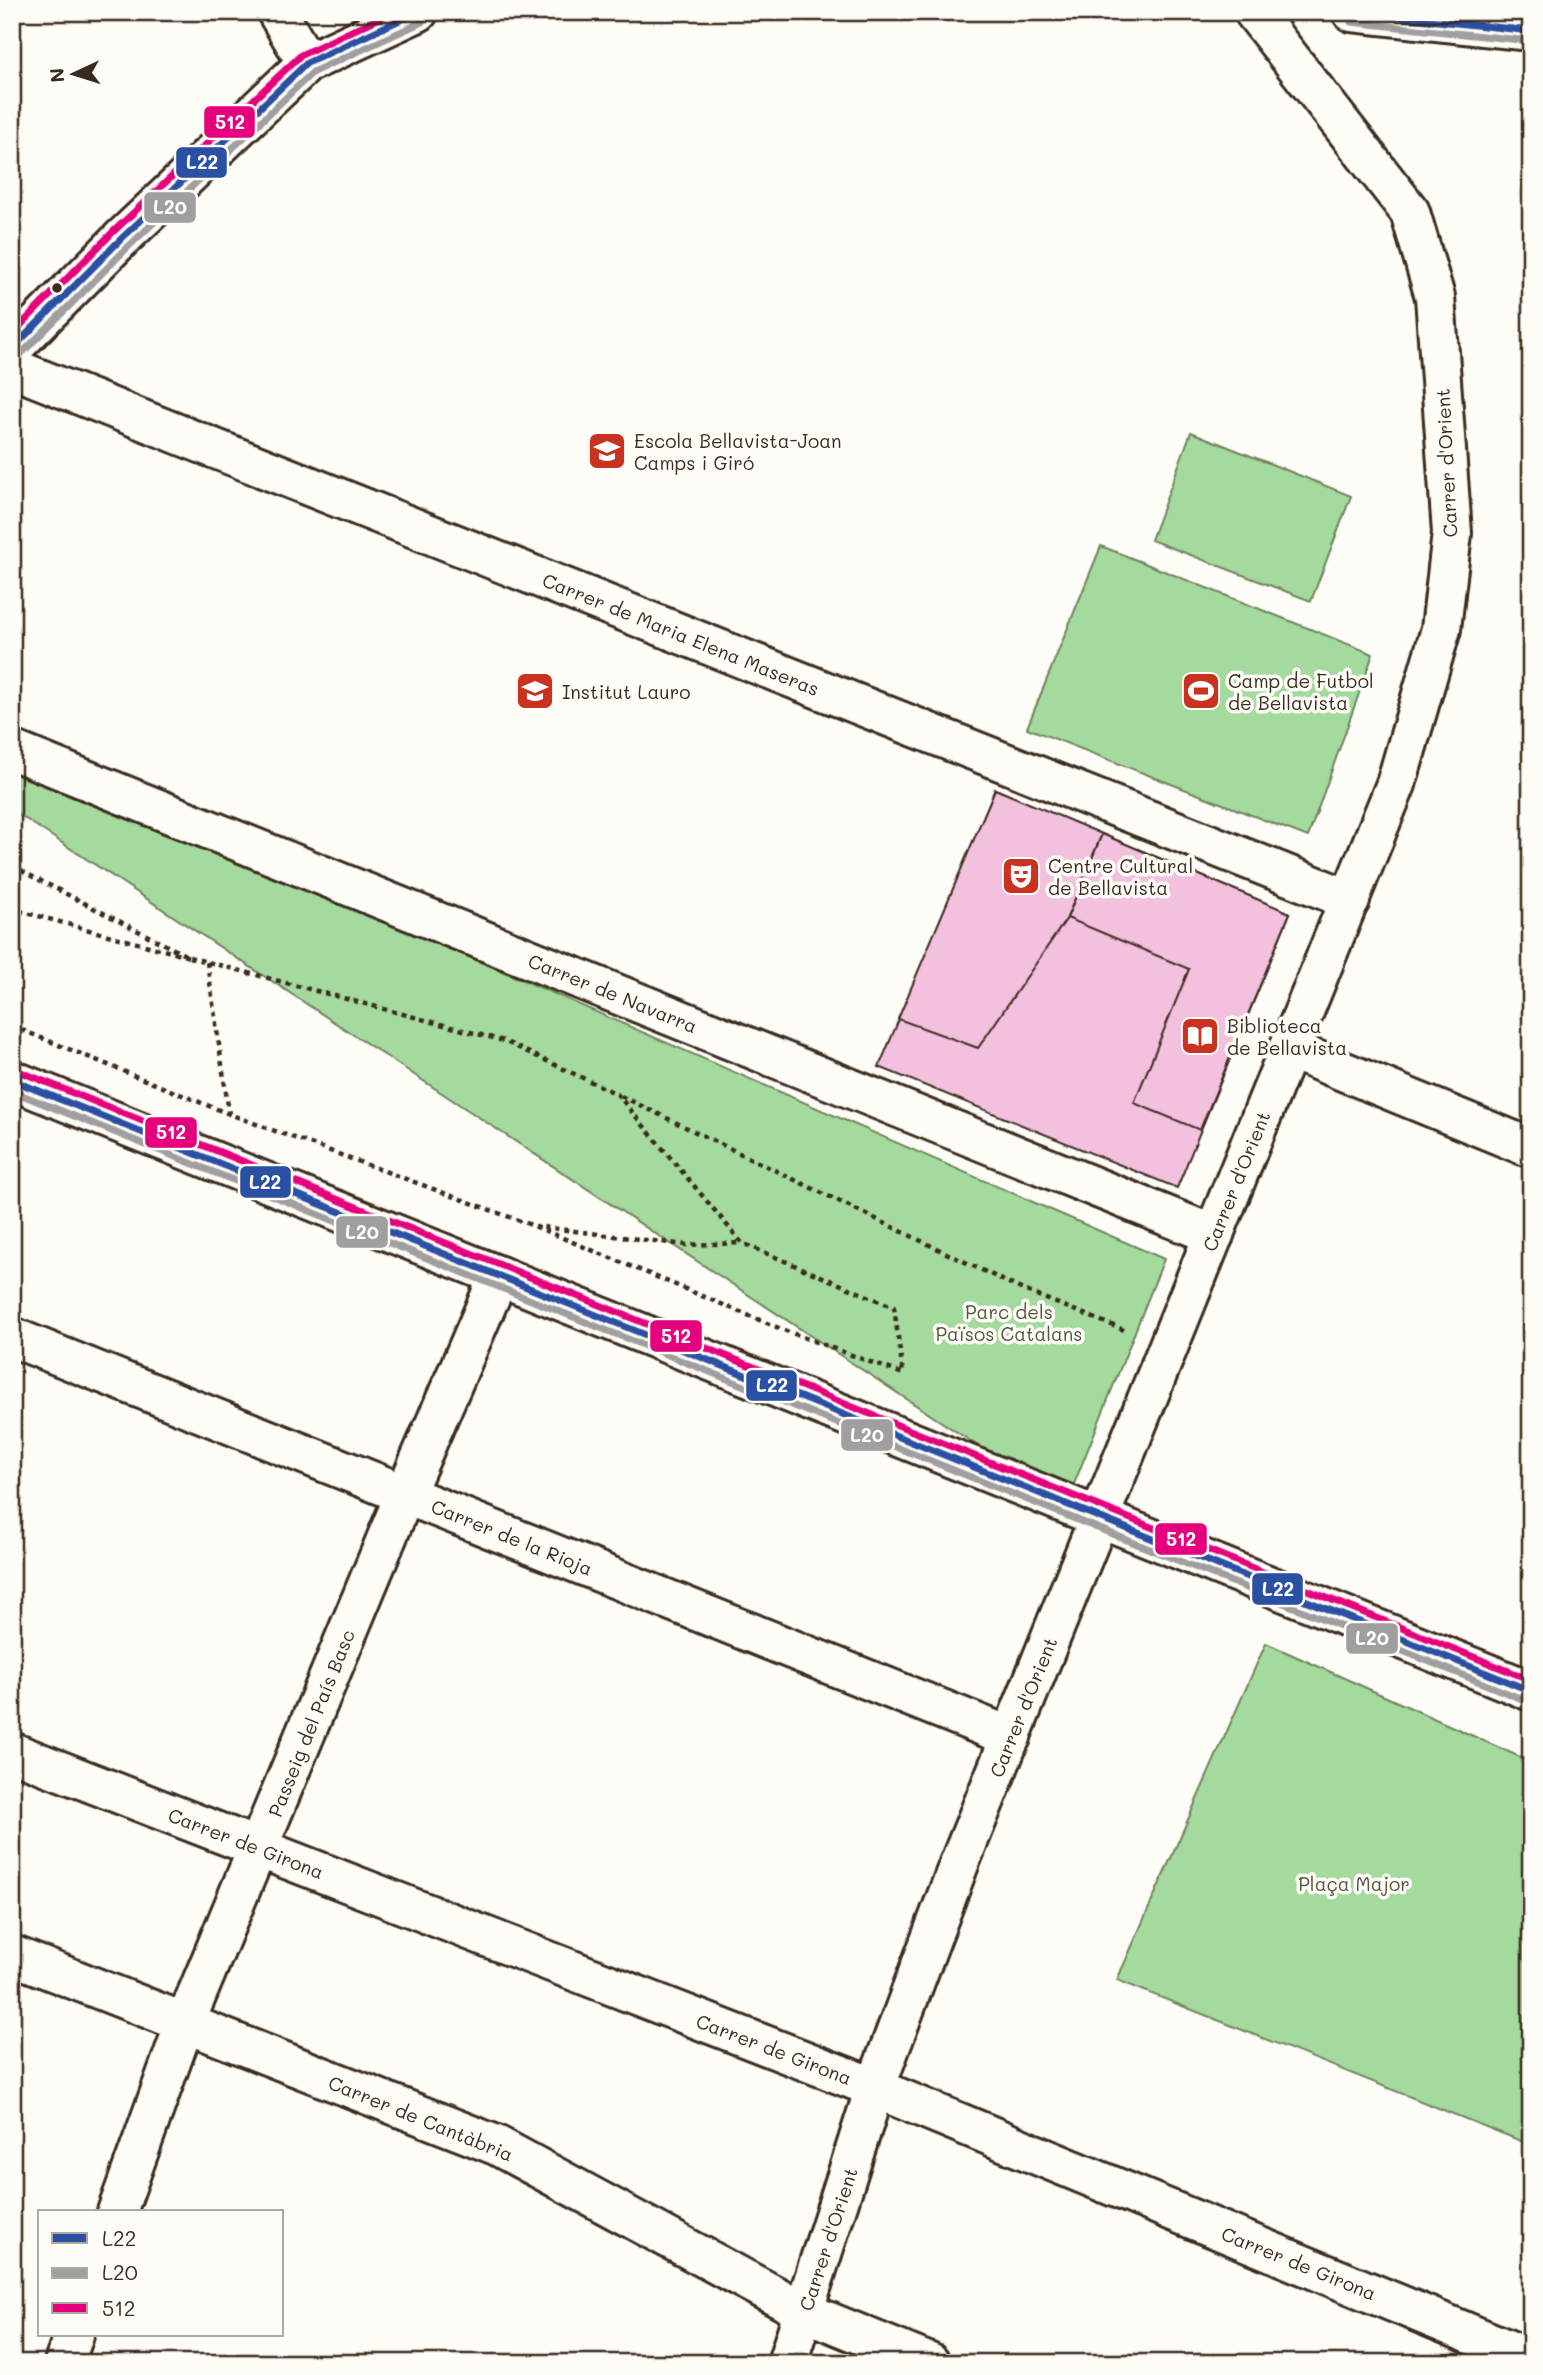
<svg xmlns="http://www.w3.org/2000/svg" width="1543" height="2375" font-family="Mali,sans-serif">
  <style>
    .green { fill: #a4da9e; stroke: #70825e; stroke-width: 2 }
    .building { fill: #f3c0de; stroke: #3b2a1e; stroke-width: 2 }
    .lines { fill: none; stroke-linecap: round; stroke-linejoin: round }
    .minor-casing { stroke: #3b2a1e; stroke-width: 44 }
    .path { stroke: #3b2a1e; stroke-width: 4.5; stroke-dasharray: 5 5; stroke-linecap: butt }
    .minor { stroke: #fdfcf7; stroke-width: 38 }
    .bus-1-casing { stroke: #fdfcf7; stroke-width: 12 }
    .bus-2-casing { stroke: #fdfcf7; stroke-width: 12 }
    .bus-3-casing { stroke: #fdfcf7; stroke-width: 12 }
    .bus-1 { stroke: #2950a3; stroke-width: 7 }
    .bus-2 { stroke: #a09e9e; stroke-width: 7 }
    .bus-3 { stroke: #e5007d; stroke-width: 7 }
    .bus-dot { fill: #3b2a1e; stroke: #fdfcf7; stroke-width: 2.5 }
    .labels { text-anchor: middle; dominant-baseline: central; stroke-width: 7; stroke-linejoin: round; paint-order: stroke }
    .poi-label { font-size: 19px; fill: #3b2a1e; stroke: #fdfcf7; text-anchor: start }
    .street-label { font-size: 19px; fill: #3b2a1e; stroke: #fdfcf7 }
    .park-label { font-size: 19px; fill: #55563e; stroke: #fdfcf7 }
    .line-badge { stroke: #fdfcf7; stroke-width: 2.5 }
    .badge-label { font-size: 19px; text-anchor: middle; font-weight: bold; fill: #fff }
  </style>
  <rect width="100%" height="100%" fill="#fdfcf7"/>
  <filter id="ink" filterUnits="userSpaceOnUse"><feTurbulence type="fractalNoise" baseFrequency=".0143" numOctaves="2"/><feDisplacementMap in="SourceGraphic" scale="14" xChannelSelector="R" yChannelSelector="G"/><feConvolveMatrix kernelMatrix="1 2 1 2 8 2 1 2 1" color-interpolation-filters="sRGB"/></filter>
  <g filter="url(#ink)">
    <g class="green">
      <path d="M1191,432L1351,496L1311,601L1151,540Z"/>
      <path d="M1101,546L1373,654L1308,837L1027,728Z"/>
      <path d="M12,758L1164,1259L1066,1504L12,810Z"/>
      <path d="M1266,1643L1531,1762V2145L1117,1980Z"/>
    </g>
    <g class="building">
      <path d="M995,789L1290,913L1177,1188L879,1067Z"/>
      <path d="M995,789L1102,834L1067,918L978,1048L898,1019Z"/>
      <path d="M1102,834L1290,913L1200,1130L1134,1103L1189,969L1067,918Z"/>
    </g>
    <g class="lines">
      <g class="minor-casing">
        <g id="minor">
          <path d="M277,12L307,63"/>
          <path d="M1352,12L1531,31"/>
          <path d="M12,349L121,239L307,63L418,12"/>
          <path d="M12,368L1350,900"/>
          <path d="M12,750L1214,1235"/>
          <path d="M1289,1049L1531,1148"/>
          <path d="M12,1080L1531,1691"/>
          <path d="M12,1337L1011,1737"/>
          <path d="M12,1752L875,2088L1531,2359"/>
          <path d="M12,1955L496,2145L805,2312L930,2363"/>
          <path d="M117,2212L185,2023L405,1494L499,1276"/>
          <path d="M64,2363L74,2335"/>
          <path d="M787,2363L875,2088L959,1864L1396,784L1441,629L1452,533L1435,297L1410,212L1254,12"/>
        </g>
      </g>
      <g class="path">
        <path d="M12,866L189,957L12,909"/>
        <path d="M189,957L504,1041L617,1094L742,1243L686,1245L543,1227"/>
        <path d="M207,962L229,1113"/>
        <path d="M12,1026L229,1114L534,1226L786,1331L903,1374L894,1307L742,1243"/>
        <path d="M621,1096L1021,1289L1124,1330"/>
      </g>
      <use href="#minor" class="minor"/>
      <g class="bus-1-casing">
        <g id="bus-1">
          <path d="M1354,12L1531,31"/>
          <path d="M12,349L121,239L307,63L417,12"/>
          <path d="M12,1080L1531,1691"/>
        </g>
      </g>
      <g class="bus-2-casing">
        <g id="bus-2">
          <path d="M1351,22L1530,41"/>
          <path d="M19,356L128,247L313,72L422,22"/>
          <path d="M12,1091L1527,1701"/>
        </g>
      </g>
      <g class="bus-3-casing">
        <g id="bus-3">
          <path d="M1454,12L1531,20"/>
          <path d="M12,334L114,231L301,55L392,12"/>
          <path d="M16,1070L1531,1680"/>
        </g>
      </g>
      <use href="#bus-1" class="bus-1"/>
      <use href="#bus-2" class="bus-2"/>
      <use href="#bus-3" class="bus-3"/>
    </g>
  </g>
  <defs>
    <g id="school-square" transform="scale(2.0125)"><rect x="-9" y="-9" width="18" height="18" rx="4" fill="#c8321e" stroke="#fdfcf7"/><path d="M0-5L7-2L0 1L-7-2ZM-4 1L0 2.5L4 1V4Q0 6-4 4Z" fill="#fff"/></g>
    <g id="stadium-square" transform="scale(2.0125)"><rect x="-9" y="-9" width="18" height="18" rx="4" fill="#c8321e" stroke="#fdfcf7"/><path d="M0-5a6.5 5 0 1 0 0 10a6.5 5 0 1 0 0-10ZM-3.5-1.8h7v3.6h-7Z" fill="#fff"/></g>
    <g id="theatre-square" transform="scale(2.0125)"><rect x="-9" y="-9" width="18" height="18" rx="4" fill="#c8321e" stroke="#fdfcf7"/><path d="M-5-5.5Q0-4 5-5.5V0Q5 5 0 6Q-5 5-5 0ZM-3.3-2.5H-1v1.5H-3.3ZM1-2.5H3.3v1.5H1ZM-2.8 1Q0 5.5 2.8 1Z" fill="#fff"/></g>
    <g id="library-square" transform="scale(2.0125)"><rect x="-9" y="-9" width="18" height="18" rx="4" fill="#c8321e" stroke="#fdfcf7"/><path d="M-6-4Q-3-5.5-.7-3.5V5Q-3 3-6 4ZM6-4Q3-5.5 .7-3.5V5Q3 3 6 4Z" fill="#fff"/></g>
  </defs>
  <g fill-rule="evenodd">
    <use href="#school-square" x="607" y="451"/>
    <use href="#school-square" x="535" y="691"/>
    <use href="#stadium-square" x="1201" y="691"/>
    <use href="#theatre-square" x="1021" y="876"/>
    <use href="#library-square" x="1200" y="1036"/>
  </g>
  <circle class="bus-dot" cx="57" cy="288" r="6"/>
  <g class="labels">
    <g class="poi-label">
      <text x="634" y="440">Escola Bellavista-Joan<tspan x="634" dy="22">Camps i Giró</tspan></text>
      <text x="1228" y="680">Camp de Futbol<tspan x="1228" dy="22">de Bellavista</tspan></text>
      <text x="562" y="691">Institut Lauro</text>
      <text x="1048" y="865">Centre Cultural<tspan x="1048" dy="22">de Bellavista</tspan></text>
      <text x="1227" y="1025">Biblioteca<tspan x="1227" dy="22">de Bellavista</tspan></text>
    </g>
    <g class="street-label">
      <text transform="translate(1446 463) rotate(-93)">Carrer d'Orient</text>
      <text transform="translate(681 634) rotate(22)">Carrer de Maria Elena Maseras</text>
      <text transform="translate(613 993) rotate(22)">Carrer de Navarra</text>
      <text transform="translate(1236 1181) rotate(-68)">Carrer d'Orient</text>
      <text transform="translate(512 1537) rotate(22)">Carrer de la Rioja</text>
      <text transform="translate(1023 1707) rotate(-68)">Carrer d'Orient</text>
      <text transform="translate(311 1723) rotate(-68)">Passeig del País Basc</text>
      <text transform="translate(246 1843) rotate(21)">Carrer de Girona</text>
      <text transform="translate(774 2049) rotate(21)">Carrer de Girona</text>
      <text transform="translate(421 2118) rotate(22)">Carrer de Cantàbria</text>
      <text transform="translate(828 2239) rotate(-72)">Carrer d'Orient</text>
      <text transform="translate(1299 2263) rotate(22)">Carrer de Girona</text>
    </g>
    <g class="park-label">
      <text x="1009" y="1311">Parc dels<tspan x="1009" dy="22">Països Catalans</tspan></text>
      <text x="1354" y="1883">Plaça Major</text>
    </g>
  </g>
  <g class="line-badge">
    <rect x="203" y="105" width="53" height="34" rx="7" fill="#e5007d"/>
    <rect x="175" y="146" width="53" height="33" rx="7" fill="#2950a3"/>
    <rect x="143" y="191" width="54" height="33" rx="7" fill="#a09e9e"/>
    <rect x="144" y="1116" width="54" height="33" rx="7" fill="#e5007d"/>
    <rect x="239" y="1165" width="53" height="34" rx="7" fill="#2950a3"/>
    <rect x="335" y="1215" width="54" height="34" rx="7" fill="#a09e9e"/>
    <rect x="649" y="1319" width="54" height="34" rx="7" fill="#e5007d"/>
    <rect x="745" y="1369" width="53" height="33" rx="7" fill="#2950a3"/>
    <rect x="840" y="1418" width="54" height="34" rx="7" fill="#a09e9e"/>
    <rect x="1154" y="1522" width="54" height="34" rx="7" fill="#e5007d"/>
    <rect x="1251" y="1572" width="53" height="34" rx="7" fill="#2950a3"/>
    <rect x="1345" y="1622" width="54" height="33" rx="7" fill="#a09e9e"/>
  </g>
  <g class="badge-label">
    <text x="230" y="129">512</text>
    <text x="202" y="169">L22</text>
    <text x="170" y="214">L20</text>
    <text x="171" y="1139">512</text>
    <text x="265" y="1189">L22</text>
    <text x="362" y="1239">L20</text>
    <text x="676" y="1343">512</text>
    <text x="772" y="1392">L22</text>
    <text x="867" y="1442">L20</text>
    <text x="1181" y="1546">512</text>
    <text x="1278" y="1596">L22</text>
    <text x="1372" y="1645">L20</text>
  </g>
  <rect width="1543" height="2375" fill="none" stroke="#fdfcf7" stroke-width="42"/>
  <rect x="21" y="21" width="1501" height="2333" fill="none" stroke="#3b2a1e" stroke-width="2.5" filter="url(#ink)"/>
  <rect x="38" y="2210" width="245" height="126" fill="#fdfcf7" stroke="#afa8a0" stroke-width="2"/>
  <rect x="52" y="2233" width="35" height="10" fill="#2950a3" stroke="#afa8a0" stroke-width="2"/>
  <text x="102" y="2246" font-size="21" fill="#3b2a1e">L22</text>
  <rect x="52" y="2268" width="35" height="10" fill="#a09e9e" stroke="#afa8a0" stroke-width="2"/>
  <text x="102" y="2280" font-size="21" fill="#3b2a1e">L20</text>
  <rect x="52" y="2303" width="35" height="10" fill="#e5007d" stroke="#afa8a0" stroke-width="2"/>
  <text x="102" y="2316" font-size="21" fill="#3b2a1e">512</text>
  <g transform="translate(74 74) rotate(266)" stroke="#fdfcf7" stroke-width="5" paint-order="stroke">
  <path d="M0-5L12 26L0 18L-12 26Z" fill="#3b2a1e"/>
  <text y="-10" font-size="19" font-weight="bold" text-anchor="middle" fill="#3b2a1e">N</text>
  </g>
</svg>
